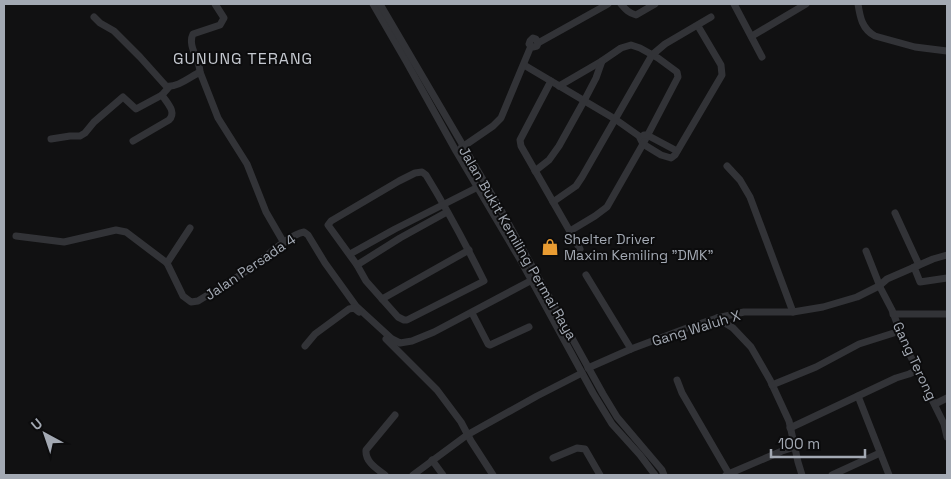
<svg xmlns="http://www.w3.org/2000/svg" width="951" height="479" font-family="'Space Grotesk',sans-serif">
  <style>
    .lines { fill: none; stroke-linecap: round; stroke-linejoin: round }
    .minor { stroke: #323337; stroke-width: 7 }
    .labels { text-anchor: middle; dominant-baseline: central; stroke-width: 4; stroke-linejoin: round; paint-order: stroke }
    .poi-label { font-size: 14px; fill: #a3a9b3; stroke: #0c0c0d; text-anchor: start }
    .street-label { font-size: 14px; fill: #a3a9b3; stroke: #0c0c0d }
    .quarter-label { font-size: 16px; letter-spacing: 1px; fill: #c4c8cf; stroke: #0c0c0d }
  </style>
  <rect width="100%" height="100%" fill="#111112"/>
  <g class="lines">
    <g class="minor">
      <path d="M373,4L406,61L456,151L521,261L593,393L612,424L640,455L655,475"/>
      <path d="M380,4L502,212L603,394L617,417L662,470L664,475"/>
      <path d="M621,4C626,10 629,13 636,15L655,4"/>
      <path d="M734,4L762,57"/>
      <path d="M858,4C860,17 862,29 875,36L915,47L947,51"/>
      <path d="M94,17L100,23L114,31L140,57L166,86C177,88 190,77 200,72L218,118L247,164L266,212L284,243"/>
      <path d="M752,36L806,4"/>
      <path d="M538,43L608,4"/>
      <path d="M524,65L615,119L639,136L643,144L661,155L671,158L675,155L722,75L721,65L698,26"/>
      <path d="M200,72C200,60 187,46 193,34L220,25L224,18L215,4"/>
      <path d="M551,81L520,140L521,146L580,249"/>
      <path d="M559,86L602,61L621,48L631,45L640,48L658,58L677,72L678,77L643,144L607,207L595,216L570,231"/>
      <path d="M644,135H647L677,151"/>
      <path d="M51,139L70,136H80L85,133L94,122L123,97L136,109L162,95L169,87"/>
      <path d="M133,141L169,120C177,112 167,103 162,95"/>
      <path d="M461,148L493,126L501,118L531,46L529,44L530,41L533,38L536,39L538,43L537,46L533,47L531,46"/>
      <path d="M727,166L740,180L750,197L793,312"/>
      <path d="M535,171L549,160L559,146L584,101L596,78L602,61"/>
      <path d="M422,172L426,175C447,209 466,245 484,281L407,320H404L398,317L366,281L357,265L328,225L331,221L399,181L415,173Z"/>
      <path d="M553,202L576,186L582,177L652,55L665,44L711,17"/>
      <path d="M895,213L919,265"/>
      <path d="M190,228L167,263L183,296L191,302L198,301C217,289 237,278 255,265C268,255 289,235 304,232L308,235L325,263L356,306L392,339L400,343L412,341L434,332L534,279"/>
      <path d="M16,236L64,242L116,230L126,232L167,263"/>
      <path d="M866,251L881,289L892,310L906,347L944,424L947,437"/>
      <path d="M350,254L395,229L478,187"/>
      <path d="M357,265L400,238L447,212"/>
      <path d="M914,267L920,282L947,278"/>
      <path d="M586,275L631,349"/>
      <path d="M382,299L469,250"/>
      <path d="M472,313L488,344L490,345L529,327"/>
      <path d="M893,314H947"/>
      <path d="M717,318L733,328L751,347L770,380L789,421L798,462L802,475"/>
      <path d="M386,339L437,390L461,422L471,441L493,475"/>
      <path d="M305,346L315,334L349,309L354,308L359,312"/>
      <path d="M588,368L631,349L687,328L717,318L744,312H793L823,307L857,297L879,286L887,279L933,259L947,255"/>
      <path d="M677,380L682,393L729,474"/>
      <path d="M772,385L816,367L859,344L900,331"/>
      <path d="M858,396L889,475"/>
      <path d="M935,404L947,398"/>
      <path d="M790,428L896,378L909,374L918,370"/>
      <path d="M553,458L577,448L585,449L600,475"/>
      <path d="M432,460L443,475"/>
      <path d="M385,475C377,469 365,462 366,450L395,415"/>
      <path d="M413,475L467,435L537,396L582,373"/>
      <path d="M726,475L782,451L795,447"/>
      <path d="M832,475L880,453"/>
    </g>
  </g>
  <defs>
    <g id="shop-bare" transform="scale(1.35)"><path d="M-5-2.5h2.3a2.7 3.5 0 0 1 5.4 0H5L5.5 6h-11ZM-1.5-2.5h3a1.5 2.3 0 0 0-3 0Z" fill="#e99c32" stroke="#0c0c0d" stroke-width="2.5" paint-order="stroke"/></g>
  </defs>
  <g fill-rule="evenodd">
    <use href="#shop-bare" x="550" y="247"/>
  </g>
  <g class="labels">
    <g class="poi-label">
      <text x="564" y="239">Shelter Driver<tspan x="564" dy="16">Maxim Kemiling "DMK"</tspan></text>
    </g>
    <g class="street-label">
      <text transform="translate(518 243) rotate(60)">Jalan Bukit Kemiling Permai Raya</text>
      <text transform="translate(250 267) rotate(-34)">Jalan Persada 4</text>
      <text transform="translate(696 328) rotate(-17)">Gang Waluh X</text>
      <text transform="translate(915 361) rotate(65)">Gang Terong</text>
    </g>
    <g class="quarter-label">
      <text x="243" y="58">GUNUNG TERANG</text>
    </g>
  </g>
  <rect width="951" height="479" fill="none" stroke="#a3a9b3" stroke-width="10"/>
  <g transform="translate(45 434) rotate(320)" stroke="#0c0c0d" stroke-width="4" paint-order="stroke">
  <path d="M0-4L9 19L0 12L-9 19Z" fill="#a3a9b3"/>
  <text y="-8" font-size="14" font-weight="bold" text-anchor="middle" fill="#a3a9b3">U</text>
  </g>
  <path d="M771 449v8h94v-8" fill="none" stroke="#a3a9b3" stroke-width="2.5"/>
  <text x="778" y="449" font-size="15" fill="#a3a9b3" stroke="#0c0c0d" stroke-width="4" paint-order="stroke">100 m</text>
</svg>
